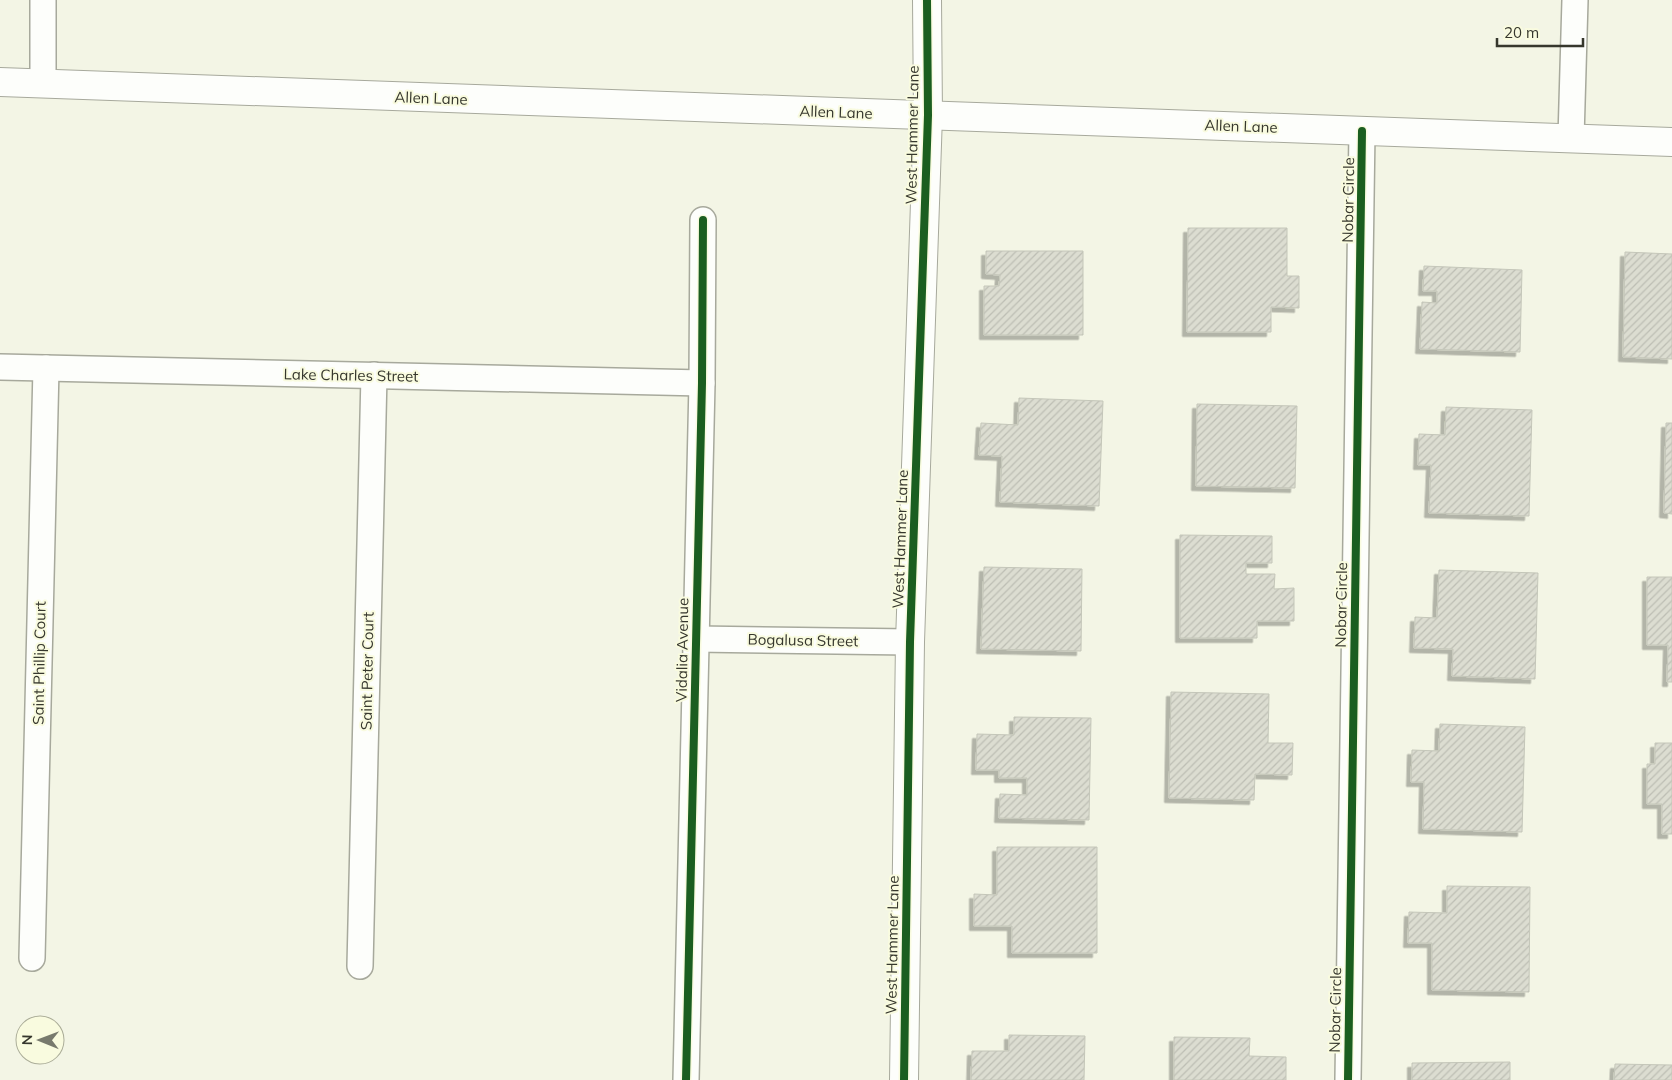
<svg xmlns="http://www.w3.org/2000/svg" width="1672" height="1080" font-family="Mulish,sans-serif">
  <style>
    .building { fill: url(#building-hatch); stroke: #c4c6b9; filter: url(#shadow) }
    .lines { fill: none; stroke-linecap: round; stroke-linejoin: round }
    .street-casing { stroke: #a7a99c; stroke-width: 28 }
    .secondary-casing { stroke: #a7a99c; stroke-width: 30 }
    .street { stroke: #fdfefb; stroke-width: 25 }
    .secondary { stroke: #fdfefb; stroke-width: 28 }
    .cycleway-casing { stroke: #f9fbdf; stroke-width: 11 }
    .cycleway { stroke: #1b5e20; stroke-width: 8 }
    .labels { text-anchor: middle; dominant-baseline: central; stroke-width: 4; stroke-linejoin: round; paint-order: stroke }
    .street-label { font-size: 15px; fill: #36372d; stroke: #f9fbdf }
  </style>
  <defs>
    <pattern id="building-hatch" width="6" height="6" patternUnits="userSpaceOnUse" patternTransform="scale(1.25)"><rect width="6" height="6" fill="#dcddd1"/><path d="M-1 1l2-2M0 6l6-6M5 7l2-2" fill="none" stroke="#bdbeb4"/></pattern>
    <filter id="shadow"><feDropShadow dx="-4.5" dy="4.5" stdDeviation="0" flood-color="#0004"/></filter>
  </defs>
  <rect width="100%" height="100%" fill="#f3f5e5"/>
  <g class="building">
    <path d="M1188,228H1287V276H1299V308L1271,307V332H1187Z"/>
    <path d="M986,251H1083V335H984V286H999L1000,275L986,274Z"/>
    <path d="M1625,252L1672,254V359L1623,357Z"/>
    <path d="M1424,266L1522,270L1520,352L1420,349L1422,302L1437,303V291H1423Z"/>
    <path d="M1019,398L1103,401L1099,506L1000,502L1002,456L979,455L981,423L1018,425Z"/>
    <path d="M1197,404L1297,406L1295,488L1196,486Z"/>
    <path d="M1446,407L1532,410L1529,516L1429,513L1431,465H1418L1419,434L1445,435Z"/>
    <path d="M1666,423H1672V514L1664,513Z"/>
    <path d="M1180,535L1272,536V563H1246V574H1275L1274,589L1294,588V621H1257V638H1180Z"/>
    <path d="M984,567L1082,569L1081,651L981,649Z"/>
    <path d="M1439,570L1538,573L1535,679L1452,676L1453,649L1414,648L1415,617L1437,618Z"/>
    <path d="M1647,577H1672V682H1667L1668,645H1647Z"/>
    <path d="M1171,692L1269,694L1268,743H1293L1292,775L1255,774L1254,800L1169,798Z"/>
    <path d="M1014,717L1091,718L1089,820L999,818L1000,794L1027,795V778H999V770H976L977,734L1014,735Z"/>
    <path d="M1440,724L1525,727L1522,832L1423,829L1424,782H1411L1412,750L1439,751Z"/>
    <path d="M1655,743H1672V834H1662V804H1647V764H1655Z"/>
    <path d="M997,847H1097V953H1012V926H974V894L997,895Z"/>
    <path d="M1447,886L1530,887L1529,992L1432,990V943H1408L1409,912L1447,913Z"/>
    <path d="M1009,1035L1085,1036L1084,1080H971L972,1051H1009Z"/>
    <path d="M1174,1037L1250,1038L1249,1056L1286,1057V1080H1174Z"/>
    <path d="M1510,1062V1080H1412V1063Z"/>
    <path d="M1615,1064L1672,1065V1080H1614Z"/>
  </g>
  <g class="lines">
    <g class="street-casing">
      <g id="street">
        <path d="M43,84V0"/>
        <path d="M1571,138L1575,0"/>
        <path d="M0,367L702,383"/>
        <path d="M696,639L910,642"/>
        <path d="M32,958L46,368"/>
        <path d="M360,966L374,375"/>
        <path d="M686,1080L702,383L703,220"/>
        <path d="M1348,1080L1362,131"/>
      </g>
    </g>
    <g class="secondary-casing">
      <g id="secondary">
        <path d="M0,82L1672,142"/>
        <path d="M904,1080L910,642L928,115L927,0"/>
      </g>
    </g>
    <use href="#street" class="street"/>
    <use href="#secondary" class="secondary"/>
    <g class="cycleway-casing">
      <g id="cycleway">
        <path d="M686,1080L702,383L703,220"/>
        <path d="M904,1080L910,642L928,115L927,0"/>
        <path d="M1348,1080L1362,131"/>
      </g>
    </g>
    <use href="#cycleway" class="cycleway"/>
  </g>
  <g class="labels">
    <g class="street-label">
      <text transform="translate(431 98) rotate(2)">Allen Lane</text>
      <text transform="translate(836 112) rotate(2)">Allen Lane</text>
      <text transform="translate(1241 126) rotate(2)">Allen Lane</text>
      <text transform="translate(912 135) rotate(-89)">West Hammer Lane</text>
      <text transform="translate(1348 200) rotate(-89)">Nobar Circle</text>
      <text transform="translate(351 375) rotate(1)">Lake Charles Street</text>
      <text transform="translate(900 539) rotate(-88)">West Hammer Lane</text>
      <text transform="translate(1341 605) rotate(-89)">Nobar Circle</text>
      <text transform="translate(803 640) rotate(1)">Bogalusa Street</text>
      <text transform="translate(682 650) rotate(-89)">Vidalia Avenue</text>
      <text transform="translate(39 663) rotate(-89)">Saint Phillip Court</text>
      <text transform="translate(367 671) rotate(-89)">Saint Peter Court</text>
      <text transform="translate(892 945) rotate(-89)">West Hammer Lane</text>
      <text transform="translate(1335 1010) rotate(-89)">Nobar Circle</text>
    </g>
  </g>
  <g transform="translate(40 1040) rotate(271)"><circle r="24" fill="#f9fbdf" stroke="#abad98"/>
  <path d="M0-4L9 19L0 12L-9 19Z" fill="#787a6d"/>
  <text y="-8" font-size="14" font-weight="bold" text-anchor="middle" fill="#36372d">N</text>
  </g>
  <path d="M1497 38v8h86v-8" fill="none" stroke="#36372d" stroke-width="2.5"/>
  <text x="1504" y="38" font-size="15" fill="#36372d" stroke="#f9fbdf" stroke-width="4" paint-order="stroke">20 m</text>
</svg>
